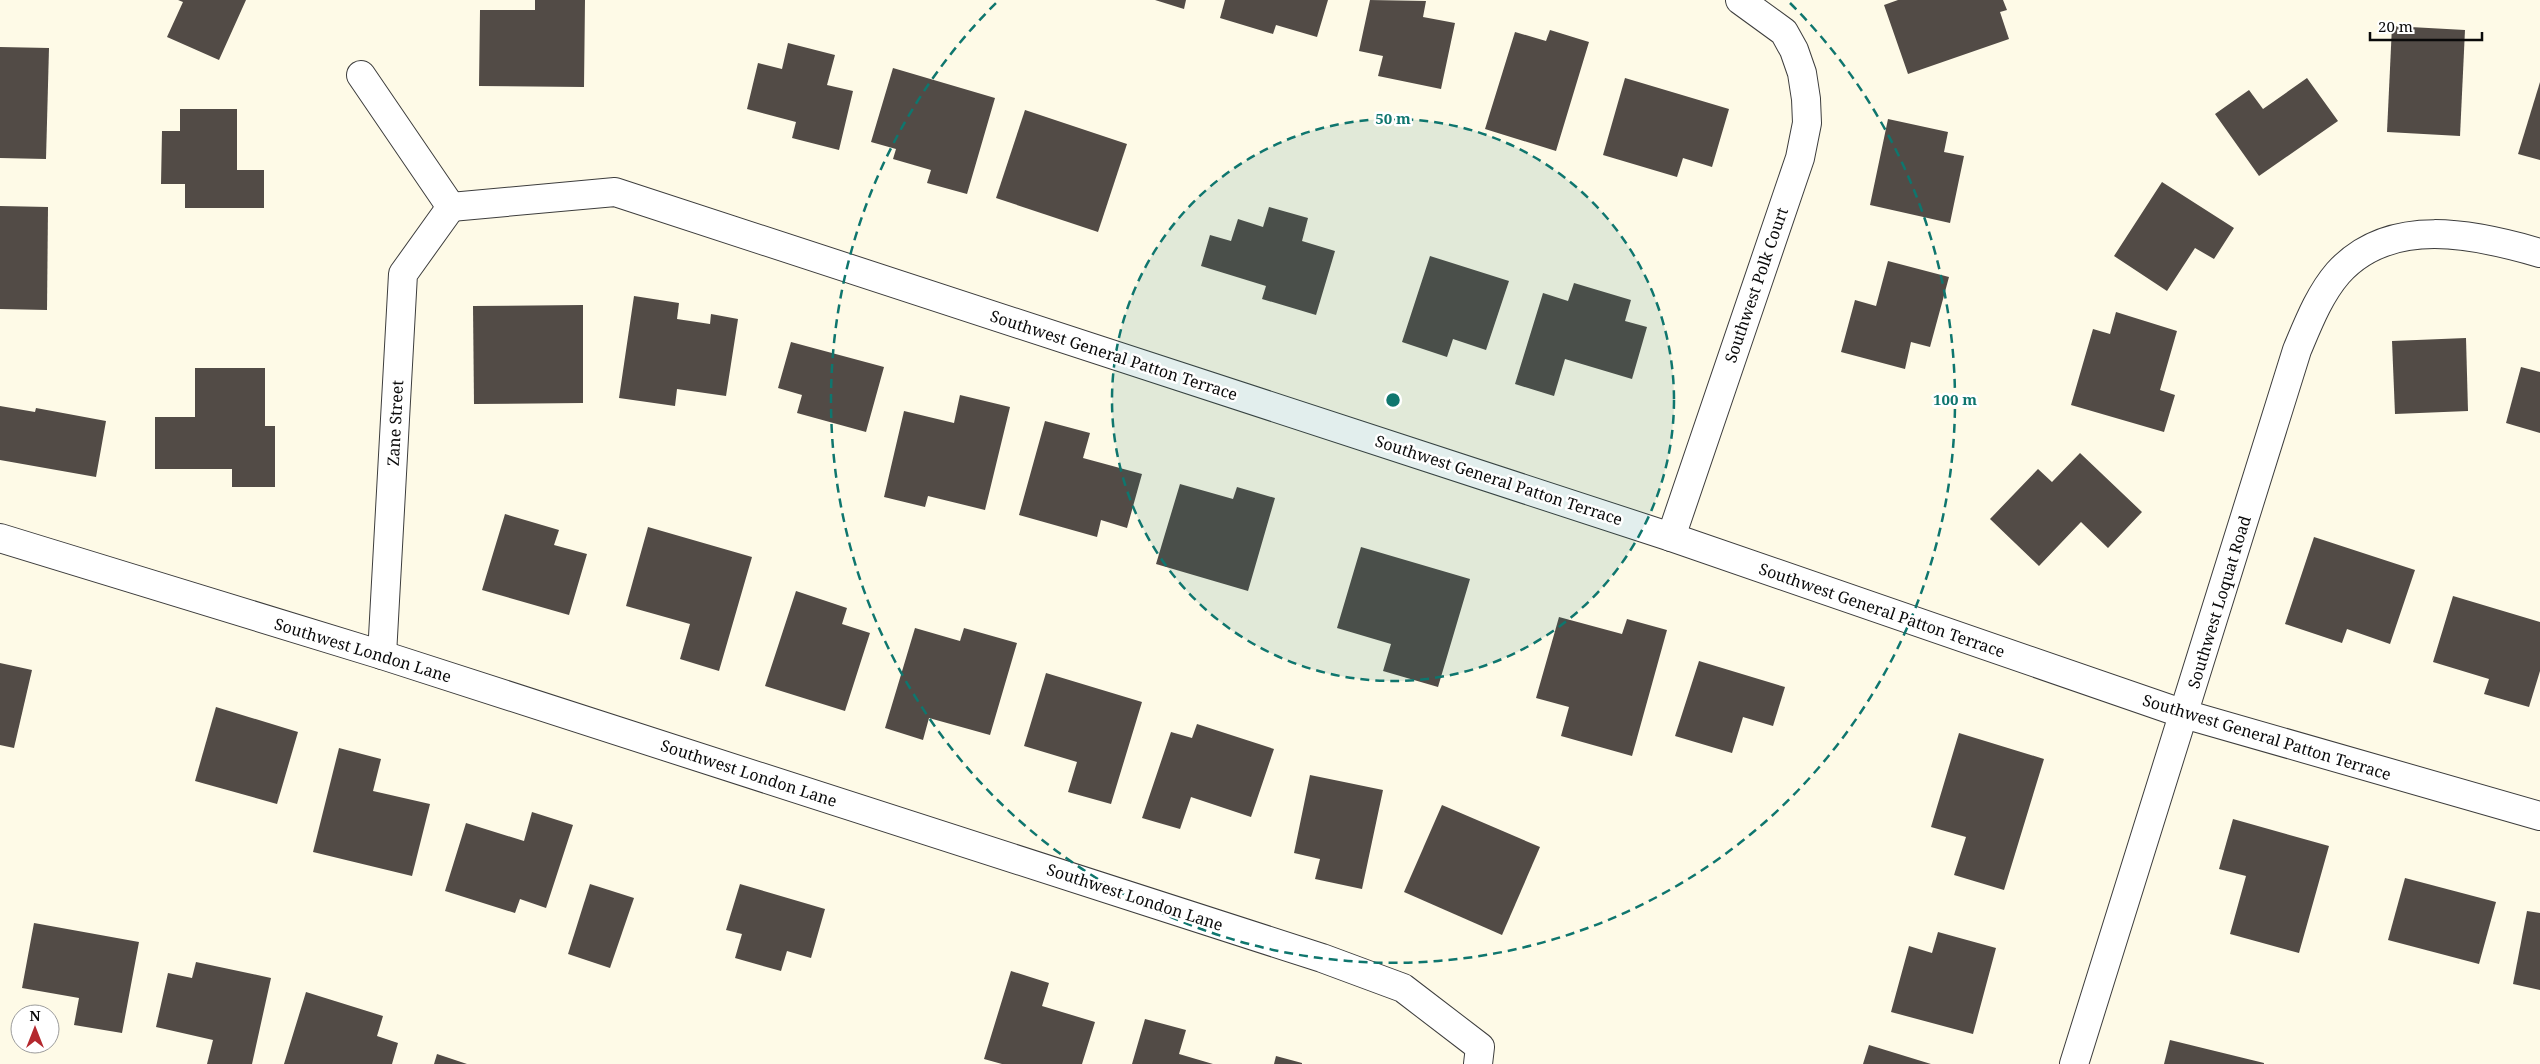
<svg xmlns="http://www.w3.org/2000/svg" width="2540" height="1064" font-family="'Noto Serif',serif">
  <style>
    .building { fill: #524b46 }
    .lines { fill: none; stroke-linecap: round; stroke-linejoin: round }
    .minor-casing { stroke: #3d3d3d; stroke-width: 30 }
    .minor { stroke: #fff; stroke-width: 28 }
    .ring { fill: none; stroke: #0f766e; stroke-width: 2.5; stroke-dasharray: 9 6 }
    .labels { text-anchor: middle; dominant-baseline: central; stroke-width: 5; stroke-linejoin: round; paint-order: stroke }
    .street-label { font-size: 16px; fill: #0a0a0a; stroke: #fff }
    .centre { fill: #0f766e; stroke: #fff; stroke-width: 2.5 }
    .ring-label { font-size: 15px; text-anchor: middle; font-weight: bold; fill: #0f766e; stroke: #fff; stroke-width: 5; stroke-linejoin: round; paint-order: stroke }
  </style>
  <rect width="100%" height="100%" fill="#fefae7"/>
  <g class="building">
    <path d="M178,0H246L219,60L167,37L183,2Z"/>
    <path d="M535,0H585L584,87L479,86L480,10H535Z"/>
    <path d="M1155,0H1186L1184,9Z"/>
    <path d="M1225,0H1328L1317,37L1276,25L1273,34L1220,18Z"/>
    <path d="M1370,0L1426,1L1423,17L1455,23L1441,89L1378,76L1383,56L1359,51Z"/>
    <path d="M1898,0H2003L2007,10L2000,12L2009,39L1908,74L1884,5Z"/>
    <path d="M2392,26L2465,30L2460,136L2387,132Z"/>
    <path d="M1550,30L1589,42L1556,151L1485,129L1515,32L1546,41Z"/>
    <path d="M788,43L835,55L827,85L853,91L839,150L792,138L796,122L747,109L758,63L782,69Z"/>
    <path d="M0,47L49,48L46,159L0,158Z"/>
    <path d="M893,68L995,98L967,194L927,183L931,170L893,159L896,149L871,142Z"/>
    <path d="M1625,78L1729,109L1712,167L1683,158L1677,177L1603,155Z"/>
    <path d="M2307,78L2338,121L2259,176L2215,114L2249,90L2263,109Z"/>
    <path d="M2540,82V160L2518,154Z"/>
    <path d="M180,109H237V170H264V208H185V184H161L162,131H180Z"/>
    <path d="M1025,110L1127,144L1098,232L996,198Z"/>
    <path d="M1888,119L1948,132L1944,152L1964,156L1950,223L1870,205Z"/>
    <path d="M2162,182L2234,228L2214,259L2195,248L2167,291L2114,256Z"/>
    <path d="M0,206L48,207L47,310L0,309Z"/>
    <path d="M1269,207L1308,218L1302,241L1335,251L1316,315L1262,299L1266,286L1201,266L1210,235L1231,241L1238,219L1263,227Z"/>
    <path d="M1430,256L1509,281L1486,350L1453,339L1447,357L1402,342Z"/>
    <path d="M1888,261L1949,277L1930,347L1911,342L1905,369L1841,352L1855,300L1876,306Z"/>
    <path d="M1574,283L1631,300L1625,321L1647,327L1632,379L1565,359L1554,396L1515,384L1543,293L1568,301Z"/>
    <path d="M634,296L679,303L677,319L710,324L711,314L738,319L726,396L677,389L675,406L619,398Z"/>
    <path d="M583,305V403L474,404L473,306Z"/>
    <path d="M2116,312L2177,331L2160,390L2175,395L2164,432L2071,405L2093,329L2110,334Z"/>
    <path d="M2466,338L2468,411L2395,414L2392,341Z"/>
    <path d="M791,342L884,367L866,432L797,413L802,395L778,388Z"/>
    <path d="M2521,367L2540,372V433L2506,423Z"/>
    <path d="M195,368H265V426H275V487H232V469H155V417H195Z"/>
    <path d="M960,395L1010,407L985,510L928,496L925,507L884,497L904,411L954,423Z"/>
    <path d="M0,406L35,412L36,408L106,421L96,477L0,460Z"/>
    <path d="M1045,421L1090,433L1083,458L1142,474L1127,528L1101,520L1097,537L1019,515Z"/>
    <path d="M2080,453L2142,512L2108,548L2081,522L2039,566L1990,519L2038,469L2052,482Z"/>
    <path d="M1180,484L1233,499L1237,487L1275,498L1248,591L1156,564Z"/>
    <path d="M505,514L559,530L554,545L587,554L569,615L482,590Z"/>
    <path d="M648,527L752,557L719,671L680,659L690,624L626,606Z"/>
    <path d="M2314,537L2415,570L2390,644L2347,629L2342,643L2285,624Z"/>
    <path d="M1361,547L1470,579L1438,687L1383,671L1391,644L1337,628Z"/>
    <path d="M796,591L847,608L842,624L870,633L845,711L765,686Z"/>
    <path d="M2453,596L2540,622V671L2529,707L2484,694L2489,679L2433,662Z"/>
    <path d="M1559,617L1622,634L1627,619L1667,630L1632,756L1561,736L1569,707L1536,698Z"/>
    <path d="M915,628L960,641L964,628L1017,643L990,735L929,718L923,740L885,728Z"/>
    <path d="M1699,661L1785,687L1773,726L1743,717L1732,753L1675,736Z"/>
    <path d="M0,663L32,670L14,748L0,745Z"/>
    <path d="M1046,673L1142,702L1111,804L1068,792L1077,762L1024,746Z"/>
    <path d="M216,707L298,732L277,804L195,781Z"/>
    <path d="M1197,724L1274,749L1251,817L1191,797L1180,829L1142,818L1171,732L1192,738Z"/>
    <path d="M1959,733L2044,759L2004,890L1954,875L1966,837L1931,827Z"/>
    <path d="M339,748L381,759L373,791L430,804L412,876L313,852Z"/>
    <path d="M1310,775L1383,790L1362,889L1315,879L1320,859L1294,853Z"/>
    <path d="M1442,805L1540,847L1502,935L1404,892Z"/>
    <path d="M532,812L573,825L546,908L520,899L515,913L445,891L466,823L524,841Z"/>
    <path d="M2233,819L2329,846L2299,953L2230,934L2246,876L2219,869Z"/>
    <path d="M2405,878L2496,902L2479,964L2388,940Z"/>
    <path d="M590,884L634,898L610,968L568,954Z"/>
    <path d="M740,884L825,909L811,958L787,951L781,971L735,958L742,934L726,930Z"/>
    <path d="M2527,911L2540,913V990L2513,984Z"/>
    <path d="M34,923L139,942L122,1033L74,1025L79,998L22,988Z"/>
    <path d="M1938,932L1996,948L1973,1034L1891,1012L1909,946L1932,953Z"/>
    <path d="M196,962L271,978L252,1064H207L213,1040L156,1027L168,973L192,978Z"/>
    <path d="M1011,971L1049,983L1042,1006L1095,1022L1082,1064H1002L984,1059Z"/>
    <path d="M306,992L383,1016L377,1036L398,1043L392,1064H284Z"/>
    <path d="M1145,1019L1186,1030L1179,1054L1213,1064H1132Z"/>
    <path d="M2170,1040L2264,1063V1064H2164Z"/>
    <path d="M1869,1045L1931,1064H1863Z"/>
    <path d="M437,1054L467,1064H434Z"/>
    <path d="M1276,1056L1302,1063V1064H1274Z"/>
  </g>
  <g class="lines">
    <g class="minor-casing">
      <g id="minor">
        <path d="M361,75L451,207"/>
        <path d="M451,207L615,192L1671,537L2184,714L2540,816"/>
        <path d="M1671,537L1800,158L1807,123L1806,99L1802,73L1794,50L1784,32L1740,0"/>
        <path d="M0,538L382,655L1322,958L1403,988L1480,1047L1478,1064"/>
        <path d="M382,655L403,274L451,207"/>
        <path d="M2074,1064L2297,350C2308,324 2319,295 2338,273C2390,215 2475,234 2540,253"/>
      </g>
    </g>
    <use href="#minor" class="minor"/>
  </g>
  <circle cx="1393" cy="400" r="281" fill="#0f766e" fill-opacity=".12"/>
  <g class="ring">
    <circle cx="1393" cy="400" r="281"/>
    <path d="M1790 3A562 562 0 1 1 996 3"/>
  </g>
  <g class="labels">
    <g class="street-label">
      <text transform="translate(1756 285) rotate(-71)">Southwest Polk Court</text>
      <text transform="translate(1114 355) rotate(18)">Southwest General Patton Terrace</text>
      <text transform="translate(395 423) rotate(-87)">Zane Street</text>
      <text transform="translate(1499 480) rotate(18)">Southwest General Patton Terrace</text>
      <text transform="translate(2219 602) rotate(-73)">Southwest Loquat Road</text>
      <text transform="translate(1882 610) rotate(19)">Southwest General Patton Terrace</text>
      <text transform="translate(363 650) rotate(17)">Southwest London Lane</text>
      <text transform="translate(2267 737) rotate(17)">Southwest General Patton Terrace</text>
      <text transform="translate(749 773) rotate(18)">Southwest London Lane</text>
      <text transform="translate(1135 897) rotate(18)">Southwest London Lane</text>
    </g>
  </g>
  <circle cx="1393" cy="400" r="8" class="centre"/>
  <g class="ring-label">
    <text x="1393" y="124">50 m</text>
    <text x="1955" y="405">100 m</text>
  </g>
  <g transform="translate(35 1029)"><circle r="24" fill="#ffffff" stroke="#9d9d9d"/>
  <path d="M0-4L9 19L0 12L-9 19Z" fill="#b4282e"/>
  <text y="-8" font-size="14" font-weight="bold" text-anchor="middle" fill="#0a0a0a">N</text>
  </g>
  <path d="M2370 32v8h112v-8" fill="none" stroke="#0a0a0a" stroke-width="2.5"/>
  <text x="2378" y="32" font-size="15" fill="#0a0a0a" stroke="#ffffff" stroke-width="4" paint-order="stroke">20 m</text>
</svg>
